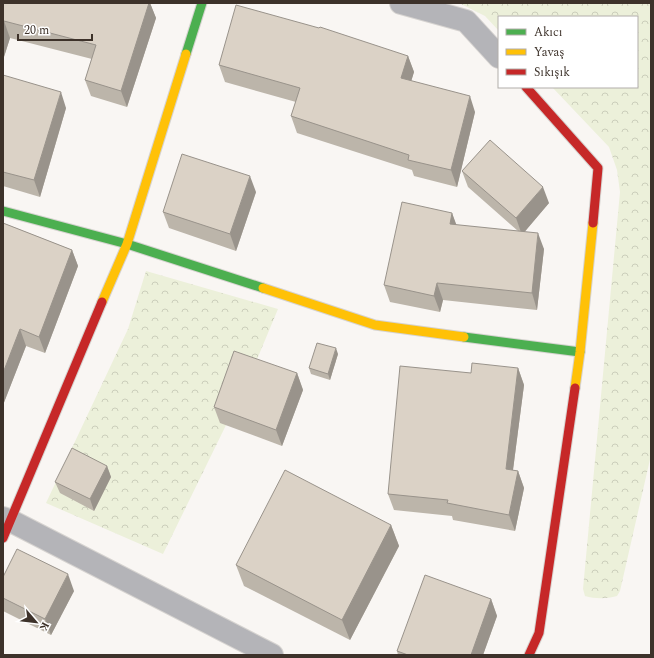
<svg xmlns="http://www.w3.org/2000/svg" width="654" height="658" font-family="Spectral,serif">
  <style>
    .park { fill: url(#park-crowns) }
    .lines { fill: none; stroke-linecap: round; stroke-linejoin: round }
    .street-casing { stroke: #d6d3d0; stroke-width: 24 }
    .fast-casing { stroke: #d6d3d0; stroke-width: 11 }
    .slow-casing { stroke: #d6d3d0; stroke-width: 11 }
    .jam-casing { stroke: #d6d3d0; stroke-width: 11 }
    .street { stroke: #b4b4b8; stroke-width: 22 }
    .fast { stroke: #4caf50; stroke-width: 9 }
    .slow { stroke: #ffc107; stroke-width: 9 }
    .jam { stroke: #c62828; stroke-width: 9 }
    .wall { fill: #bcb5aa }
    .shaded-wall { fill: #99938b }
    .building { fill: #dbd2c6; stroke: #99938b }
  </style>
  <defs>
    <pattern id="park-crowns" width="20" height="18" patternUnits="userSpaceOnUse"><rect width="20" height="18" fill="#ecf0da"/><path d="M2 6a3 3 0 1 1 6 0M12 15a3 3 0 1 1 6 0" fill="none" stroke="#cbcebb"/></pattern>
  </defs>
  <rect width="100%" height="100%" fill="#f9f6f3"/>
  <g class="park">
    <path d="M459,3H651V455L620,591L617,596C606,599 595,599 585,596L583,589L620,192L617,170L609,147L552,87H637V17H499V31L485,16Z"/>
    <path d="M146,271L278,309L250,376L163,554L46,503L128,329Z"/>
  </g>
  <g class="lines">
    <g class="street-casing">
      <g id="street">
        <path d="M401,3L466,21L499,57"/>
        <path d="M3,518L11,521L272,655"/>
      </g>
    </g>
    <g class="fast-casing">
      <g id="fast">
        <path d="M186,54L202,3"/>
        <path d="M3,211L127,244L263,288"/>
        <path d="M464,337L580,352"/>
      </g>
    </g>
    <g class="slow-casing">
      <g id="slow">
        <path d="M263,288L375,325L464,337"/>
        <path d="M102,302L127,244L186,54"/>
        <path d="M575,388L580,352L593,223"/>
      </g>
    </g>
    <g class="jam-casing">
      <g id="jam">
        <path d="M526,87L598,168L593,223"/>
        <path d="M3,538L102,302"/>
        <path d="M529,655L539,633L575,388"/>
      </g>
    </g>
    <use href="#street" class="street"/>
    <use href="#fast" class="fast"/>
    <use href="#slow" class="slow"/>
    <use href="#jam" class="jam"/>
  </g>
  <g class="wall">
    <path d="M3,3H150L156,18L127,107L91,96L85,80L92,59L10,38L3,60Z"/>
    <path d="M408,56L414,72L411,81L475,112L457,187L414,176L412,170L297,133L291,116L296,102L225,82L219,65Z"/>
    <path d="M3,75L66,108L40,197L3,186Z"/>
    <path d="M462,171L549,203L524,232L544,249L537,310L443,300L440,312L390,302L384,285L452,213L456,225L518,231L468,187Z"/>
    <path d="M256,192L236,251L169,228L163,212Z"/>
    <path d="M3,223L72,250L78,266L45,353L26,346L3,405Z"/>
    <path d="M338,354L330,380L311,374L309,368Z"/>
    <path d="M518,368L524,385L513,470L518,471L524,488L515,531L453,520L452,516L394,510L388,494L471,373Z"/>
    <path d="M297,373L303,390L282,446L220,423L214,407Z"/>
    <path d="M107,466L111,477L94,511L60,493L55,482Z"/>
    <path d="M391,525L399,546L350,640L244,586L236,565Z"/>
    <path d="M3,577L74,591L51,635L3,611Z"/>
    <path d="M491,599L497,616L483,655H398L397,651Z"/>
  </g>
  <g class="shaded-wall">
    <path d="M149,3H150L156,18L127,107L121,91Z"/>
    <path d="M4,21L10,38L3,60V25Z"/>
    <path d="M408,56L414,72L407,95L401,78Z"/>
    <path d="M61,92L66,108L40,197L34,180Z"/>
    <path d="M470,96L475,112L457,187L451,170Z"/>
    <path d="M250,176L256,192L236,251L230,234Z"/>
    <path d="M543,187L549,203L522,235L516,218Z"/>
    <path d="M452,213L458,229L450,224Z"/>
    <path d="M538,233L544,249L537,310L532,293Z"/>
    <path d="M72,250L78,266L45,353L39,337Z"/>
    <path d="M437,283L443,300L440,312L434,296Z"/>
    <path d="M20,329L26,346L3,405V373Z"/>
    <path d="M336,348L338,354L330,380L328,374Z"/>
    <path d="M518,368L524,385L511,485L506,469Z"/>
    <path d="M297,373L303,390L282,446L276,430Z"/>
    <path d="M107,466L111,477L94,511L90,499Z"/>
    <path d="M518,471L524,488L515,531L509,515Z"/>
    <path d="M391,525L399,546L350,640L342,620Z"/>
    <path d="M68,574L74,591L51,635L45,619Z"/>
    <path d="M491,599L497,616L483,655H471Z"/>
  </g>
  <g class="building">
    <path d="M3,3H149L121,91L85,80L96,45L4,21L3,25Z"/>
    <path d="M236,5L319,28L320,27L408,56L401,78L470,96L451,170L408,160L409,155L291,116L300,88L219,65Z"/>
    <path d="M3,75L61,92L34,180L3,172Z"/>
    <path d="M490,140L543,187L516,218L462,171Z"/>
    <path d="M182,154L250,176L230,234L163,212Z"/>
    <path d="M402,202L452,213L450,224L538,233L532,293L437,283L434,296L384,285Z"/>
    <path d="M3,223L72,250L39,337L20,329L3,373Z"/>
    <path d="M317,343L336,348L328,374L309,368Z"/>
    <path d="M234,351L297,373L276,430L214,407Z"/>
    <path d="M472,363L518,368L506,469L518,471L509,515L447,503L448,500L388,494L400,366L471,373Z"/>
    <path d="M72,448L107,466L90,499L55,482Z"/>
    <path d="M285,470L391,525L342,620L236,565Z"/>
    <path d="M17,549L68,574L45,619L3,598V577Z"/>
    <path d="M425,575L491,599L471,655H408L397,651Z"/>
  </g>
  <rect width="654" height="658" fill="none" stroke="#3d322a" stroke-width="8"/>
  <rect x="498" y="16" width="140" height="72" fill="#ffffff" stroke="#b1adaa"/>
  <rect x="506" y="29" width="20" height="6" fill="#4caf50" stroke="#b1adaa"/>
  <text x="534" y="36" font-size="12" fill="#3d322a">Akıcı</text>
  <rect x="506" y="49" width="20" height="6" fill="#ffc107" stroke="#b1adaa"/>
  <text x="534" y="56" font-size="12" fill="#3d322a">Yavaş</text>
  <rect x="506" y="69" width="20" height="6" fill="#c62828" stroke="#b1adaa"/>
  <text x="534" y="76" font-size="12" fill="#3d322a">Sıkışık</text>
  <g transform="translate(36 622) rotate(118)" stroke="#ffffff" stroke-width="3" paint-order="stroke">
  <path d="M0-3L7 15L0 10L-7 15Z" fill="#3d322a"/>
  <text y="-6" font-size="11" font-weight="bold" text-anchor="middle" fill="#3d322a">K</text>
  </g>
  <path d="M18 34v6h74v-6" fill="none" stroke="#3d322a" stroke-width="2"/>
  <text x="24" y="34" font-size="12" fill="#3d322a" stroke="#ffffff" stroke-width="3" paint-order="stroke">20 m</text>
</svg>
